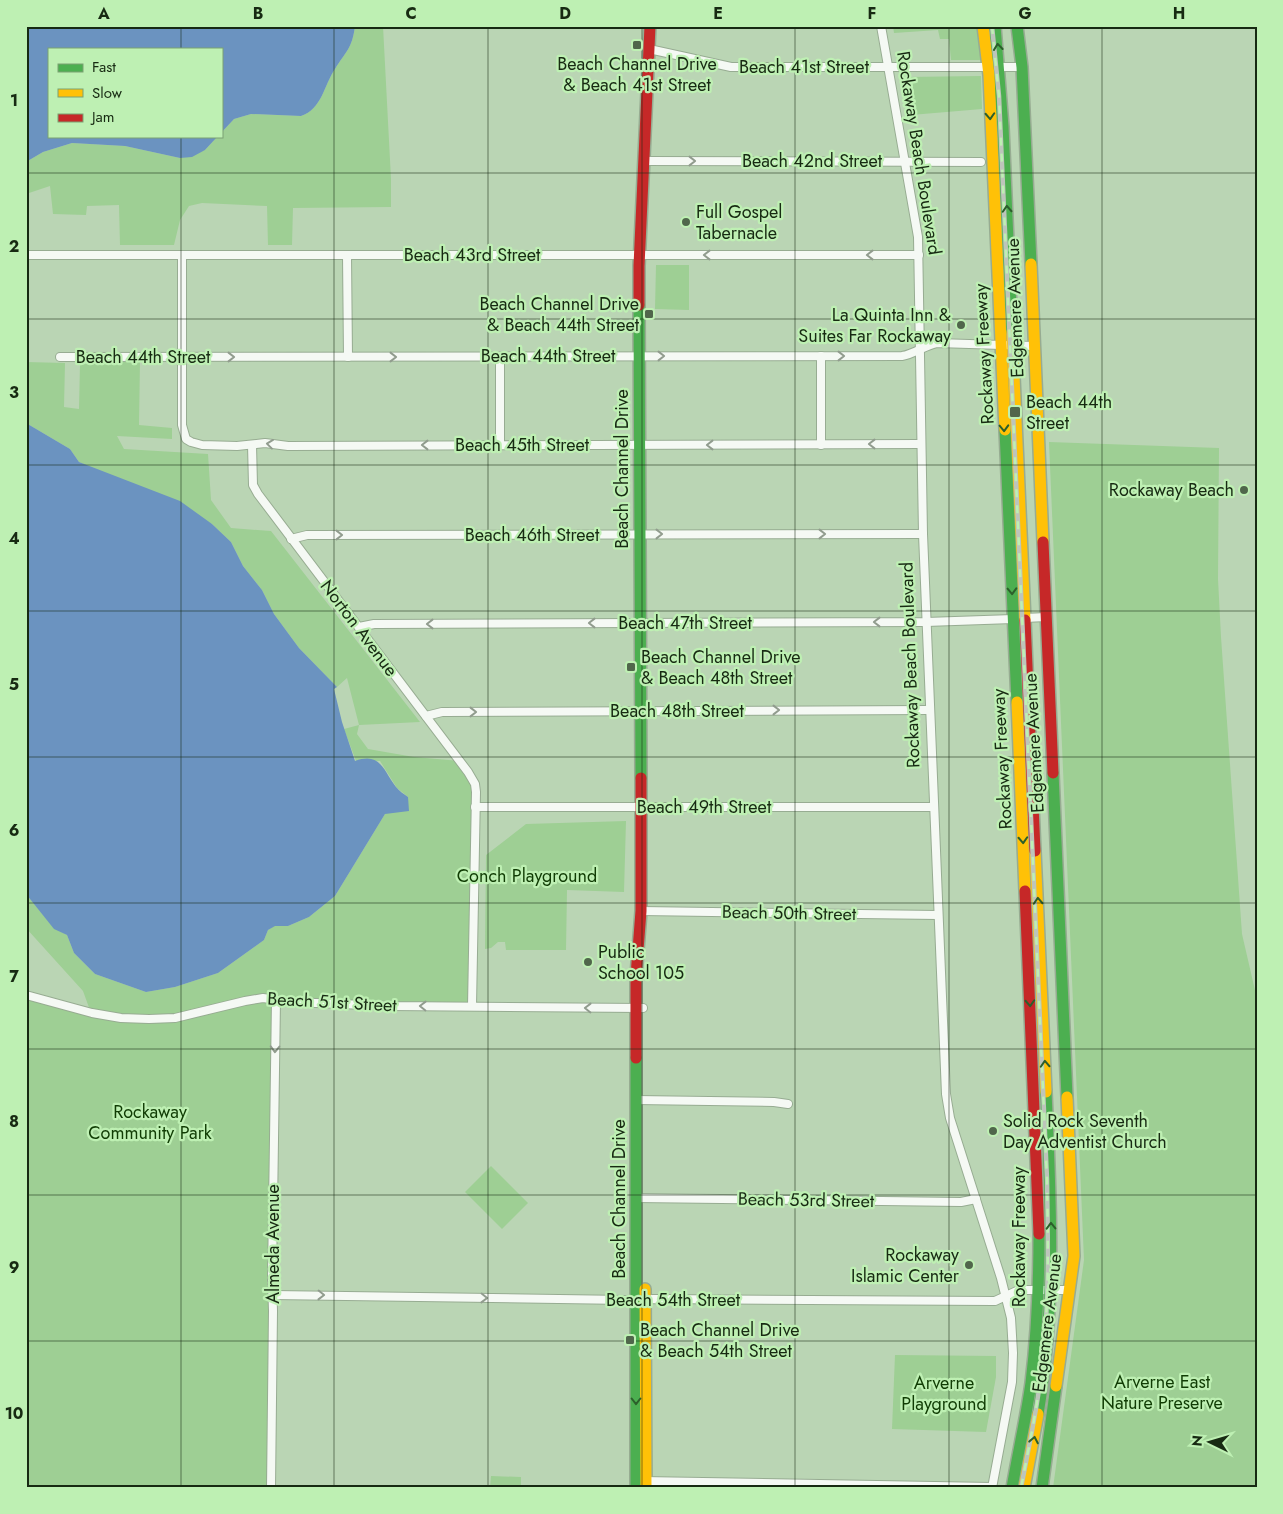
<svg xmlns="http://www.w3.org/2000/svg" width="1283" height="1514" font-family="Jost,sans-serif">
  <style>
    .green { fill: #9ecf94 }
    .water { fill: #6b93c0 }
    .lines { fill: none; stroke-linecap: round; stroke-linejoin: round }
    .street-casing { stroke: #97ac92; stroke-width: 10 }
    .fast-casing { stroke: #97ac92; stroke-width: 14 }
    .slow-casing { stroke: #97ac92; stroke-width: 14 }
    .jam-casing { stroke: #97ac92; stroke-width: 14 }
    .street { stroke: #f5f9f4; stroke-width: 8 }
    .fast { stroke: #4caf50; stroke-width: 11 }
    .slow { stroke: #ffc107; stroke-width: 11 }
    .jam { stroke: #c62828; stroke-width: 11 }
    .rail-casing { stroke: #bdc5bb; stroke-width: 4.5 }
    .rail { stroke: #bef0b3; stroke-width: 2.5; stroke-dasharray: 8; stroke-linecap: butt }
    .oneway { stroke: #2c5f2b }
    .oneway2 { stroke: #919c8e }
    .grid { fill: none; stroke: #172a12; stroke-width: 1; stroke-opacity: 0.55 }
    .poi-dot { fill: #50664b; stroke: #bef0b3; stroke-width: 2 }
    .labels { text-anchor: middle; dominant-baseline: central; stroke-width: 4.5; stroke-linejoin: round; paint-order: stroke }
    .poi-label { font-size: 18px; fill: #172a12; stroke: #bef0b3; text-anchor: start }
    .street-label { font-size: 18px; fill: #172a12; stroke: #bef0b3 }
    .park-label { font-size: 18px; fill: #103c04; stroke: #bef0b3 }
    .neatline { fill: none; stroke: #172a12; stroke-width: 2 }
    .grid-label { font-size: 16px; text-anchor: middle; font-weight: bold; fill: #172a12 }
  </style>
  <rect width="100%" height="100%" fill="#bad5b4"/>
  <g class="green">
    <path d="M355,26H383L391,179V207L293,208L292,245H268L267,206L202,203L189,206L180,220L174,245H120L119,205L87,206L86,215L53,214L50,186L26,194V162L43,152L72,143L125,146L180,158L205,150L218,136H221V133L234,119L251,114L301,116C322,109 324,85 335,69C346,51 352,49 355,26Z"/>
    <path d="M893,26H977L982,60H951L949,39H940L938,30L894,33Z"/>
    <path d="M981,76L982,109L911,115L905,77Z"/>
    <path d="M656,265H689V310L655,309Z"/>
    <path d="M140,361L139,425L172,428V439L117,436L124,449L208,454L211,500L231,528L271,531L420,722L359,725L357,734L368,749L414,757L460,761L475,784L472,1006L276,1000L271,1488H26V995L91,1013L83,991L26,928V894L54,928L67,935L74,953L95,974L146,992L175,987L218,973L264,940L268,930L275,925L288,926L309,917L335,896L385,814L408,797L397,788L380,761H356L344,729L359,725L347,678L337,687L299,648L274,614L262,590L243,566L231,542L212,524L79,462L70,449L26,423V362L65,363L64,407L79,409L80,364Z"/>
    <path d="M1049,442L1219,448L1218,579L1221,637L1242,934L1257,999V1488H1053L1084,1260Z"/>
    <path d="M626,821L624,892L567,890L566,950H506L505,942H498L491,948L485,949L486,855L526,824Z"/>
    <path d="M491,1166L528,1203L502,1229L465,1192Z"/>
    <path d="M895,1355L996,1356V1377L986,1432L892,1429Z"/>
    <path d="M491,1476L521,1477V1488H490Z"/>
  </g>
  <g class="water">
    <path d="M26,26H355C352,49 346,51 335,69C324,85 322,109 301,116L251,114L234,119L221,133V49H49V136H218L205,150L192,157L180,158L125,146L72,143L43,152L26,162Z"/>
    <path d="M26,423L70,449L79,462L180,501L212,524L231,542L243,566L262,590L274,614L299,648L337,687L334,689L342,722L355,761C381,752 383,770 396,787C399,791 404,794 408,797L409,811L385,814L335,896L309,917L288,926H275L268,930L264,940L218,973L175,987L146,992L95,974L74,953L67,935L54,929L26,894Z"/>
  </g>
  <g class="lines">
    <g class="street-casing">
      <g id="street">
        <path d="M881,26L918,237L923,534L946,1094L950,1118L1001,1278L1011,1318L1013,1353L1012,1382L992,1488"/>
        <path d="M649,49L731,67H1022"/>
        <path d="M643,161L981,162"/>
        <path d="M26,255H919"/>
        <path d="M182,255V425L186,439L191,442L202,445L237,446L265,443L288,446L921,444"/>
        <path d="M347,255L348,357"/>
        <path d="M821,356V445"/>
        <path d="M60,357L902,356C915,354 925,345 937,343L1034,346"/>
        <path d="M252,445L253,485L258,494L468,772L475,784L476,792L472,1006"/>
        <path d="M500,445V357"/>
        <path d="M291,539L307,535L923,534"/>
        <path d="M1025,618L1046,617"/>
        <path d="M359,627L374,624L926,622L1013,619"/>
        <path d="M426,716L442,712L930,710"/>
        <path d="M475,807H933"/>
        <path d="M641,911L938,915"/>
        <path d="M26,995L92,1013L121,1018L149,1019L175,1018L245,1001L263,998L291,1002L390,1006L643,1008"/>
        <path d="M636,1100L774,1102L788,1104"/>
        <path d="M636,1198L961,1202L976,1199"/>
        <path d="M273,1295L626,1300L654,1299L995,1301L1019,1290H1070"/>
        <path d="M642,1481L992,1487"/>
        <path d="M271,1488L273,1311L272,1278L276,1000"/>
      </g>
    </g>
    <g class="fast-casing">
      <g id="fast">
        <path d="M995,26L1003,127L1012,332"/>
        <path d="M1017,26L1022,67L1031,264"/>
        <path d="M639,305L641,778"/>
        <path d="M1005,430L1017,702"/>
        <path d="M1053,773L1067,1097"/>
        <path d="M636,1058V1488"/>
        <path d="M1038,1414C1056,1307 1051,1200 1046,1092"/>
        <path d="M1012,1488C1018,1453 1026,1418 1031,1383C1037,1334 1039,1284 1039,1234"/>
        <path d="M1042,1488L1056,1386"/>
      </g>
    </g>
    <g class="slow-casing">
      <g id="slow">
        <path d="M983,26L989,75L1005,430"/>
        <path d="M1031,264L1043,542"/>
        <path d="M1012,332L1025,620"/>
        <path d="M1017,702L1025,891"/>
        <path d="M1035,851L1046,1092"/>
        <path d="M645,1289L646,1488"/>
        <path d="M1056,1386L1074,1256L1067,1097"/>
        <path d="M1024,1488L1038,1414"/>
      </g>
    </g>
    <g class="jam-casing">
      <g id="jam">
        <path d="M639,305V266L650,26"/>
        <path d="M1043,542L1053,773"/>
        <path d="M1025,620L1035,851"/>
        <path d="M1025,891L1039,1234"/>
        <path d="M636,1058V976L641,911V778"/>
      </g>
    </g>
    <use href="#street" class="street"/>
    <use href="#fast" class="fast"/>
    <use href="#slow" class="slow"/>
    <use href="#jam" class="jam"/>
    <g class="rail-casing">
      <path id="rail" d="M992,26L999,96L1047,1179C1048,1236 1049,1292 1044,1348C1040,1395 1030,1441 1021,1488"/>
    </g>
    <use href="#rail" class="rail"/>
  </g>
  <defs><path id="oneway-chevron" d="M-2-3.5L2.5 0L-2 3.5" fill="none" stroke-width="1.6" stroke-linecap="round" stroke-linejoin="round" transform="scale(1.25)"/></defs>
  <g class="oneway">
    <use href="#oneway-chevron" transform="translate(998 47) rotate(-96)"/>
    <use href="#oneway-chevron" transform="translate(990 116) rotate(87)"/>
    <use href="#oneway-chevron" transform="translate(1007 209) rotate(-93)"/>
    <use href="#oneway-chevron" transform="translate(1004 428) rotate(88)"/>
    <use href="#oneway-chevron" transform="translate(1012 591) rotate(88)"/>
    <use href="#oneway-chevron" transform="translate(1023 840) rotate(87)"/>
    <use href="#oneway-chevron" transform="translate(1038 901) rotate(-93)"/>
    <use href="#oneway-chevron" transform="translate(1030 1003) rotate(87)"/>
    <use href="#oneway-chevron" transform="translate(1045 1064) rotate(-93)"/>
    <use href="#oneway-chevron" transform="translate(1051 1226) rotate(-91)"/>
    <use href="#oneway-chevron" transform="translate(636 1401) rotate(90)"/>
    <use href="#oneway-chevron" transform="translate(1034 1440) rotate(-79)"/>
  </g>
  <g class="oneway2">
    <use href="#oneway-chevron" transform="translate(692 161)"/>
    <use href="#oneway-chevron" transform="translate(707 255) rotate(180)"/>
    <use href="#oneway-chevron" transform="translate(870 255) rotate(180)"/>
    <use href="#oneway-chevron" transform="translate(661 356)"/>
    <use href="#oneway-chevron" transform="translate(841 356)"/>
    <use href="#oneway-chevron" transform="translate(231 357)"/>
    <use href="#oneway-chevron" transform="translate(393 357)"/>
    <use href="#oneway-chevron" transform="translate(270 444) rotate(-173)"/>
    <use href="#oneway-chevron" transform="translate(872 444) rotate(180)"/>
    <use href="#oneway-chevron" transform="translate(425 445) rotate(180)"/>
    <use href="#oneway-chevron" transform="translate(710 445) rotate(180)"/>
    <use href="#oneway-chevron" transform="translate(659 534)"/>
    <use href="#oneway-chevron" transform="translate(822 534)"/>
    <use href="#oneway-chevron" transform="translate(339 535)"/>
    <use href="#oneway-chevron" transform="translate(877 622) rotate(180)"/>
    <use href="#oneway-chevron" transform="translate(592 623) rotate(180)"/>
    <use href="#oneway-chevron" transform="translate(430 624) rotate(180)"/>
    <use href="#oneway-chevron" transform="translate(776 710)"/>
    <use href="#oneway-chevron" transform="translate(473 712)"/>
    <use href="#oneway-chevron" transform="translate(423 1006) rotate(-179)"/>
    <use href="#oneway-chevron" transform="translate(588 1008) rotate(-179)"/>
    <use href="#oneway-chevron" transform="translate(275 1049) rotate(91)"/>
    <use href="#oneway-chevron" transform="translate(321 1295) rotate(1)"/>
    <use href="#oneway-chevron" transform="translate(484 1298) rotate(1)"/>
  </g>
  <path class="grid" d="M181,26V49M334,26V1488M488,26V1488M642,26V1488M795,26V1488M949,26V1488M1102,26V1488M181,136V1488M26,173H1257M26,319H1257M26,465H1257M26,611H1257M26,757H1257M26,903H1257M26,1049H1257M26,1195H1257M26,1341H1257"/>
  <g class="poi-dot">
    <rect x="632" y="40" width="10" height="10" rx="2.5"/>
    <circle cx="686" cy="222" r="5"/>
    <rect x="644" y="309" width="10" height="10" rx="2.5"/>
    <circle cx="961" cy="325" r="5"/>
    <rect x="1009" y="406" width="12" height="12" rx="2.5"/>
    <circle cx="1244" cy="490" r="5"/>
    <rect x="626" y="662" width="10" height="10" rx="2.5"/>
    <circle cx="588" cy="962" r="5"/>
    <circle cx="993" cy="1131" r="5"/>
    <circle cx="969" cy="1265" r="5"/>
    <rect x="625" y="1335" width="10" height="10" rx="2.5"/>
  </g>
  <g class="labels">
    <g class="poi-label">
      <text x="637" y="64" text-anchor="middle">Beach Channel Drive<tspan x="637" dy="21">&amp; Beach 41st Street</tspan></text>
      <text x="696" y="212">Full Gospel<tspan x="696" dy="21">Tabernacle</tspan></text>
      <text x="639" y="304" text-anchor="end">Beach Channel Drive<tspan x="639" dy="21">&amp; Beach 44th Street</tspan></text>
      <text x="951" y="315" text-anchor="end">La Quinta Inn &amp;<tspan x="951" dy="21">Suites Far Rockaway</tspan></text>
      <text x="1026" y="402">Beach 44th<tspan x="1026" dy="21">Street</tspan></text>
      <text x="1234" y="490" text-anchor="end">Rockaway Beach</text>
      <text x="641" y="657">Beach Channel Drive<tspan x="641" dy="21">&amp; Beach 48th Street</tspan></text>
      <text x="598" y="952">Public<tspan x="598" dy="21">School 105</tspan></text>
      <text x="1003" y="1121">Solid Rock Seventh<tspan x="1003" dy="21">Day Adventist Church</tspan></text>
      <text x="959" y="1255" text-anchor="end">Rockaway<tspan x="959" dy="21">Islamic Center</tspan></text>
      <text x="640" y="1330">Beach Channel Drive<tspan x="640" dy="21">&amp; Beach 54th Street</tspan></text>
    </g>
    <g class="street-label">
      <text x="804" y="67">Beach 41st Street</text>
      <text transform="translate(919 153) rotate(81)">Rockaway Beach Boulevard</text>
      <text x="812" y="161">Beach 42nd Street</text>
      <text x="472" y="255">Beach 43rd Street</text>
      <text transform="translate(1015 308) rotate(-92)">Edgemere Avenue</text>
      <text transform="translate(984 354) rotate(-93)">Rockaway Freeway</text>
      <text x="548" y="356">Beach 44th Street</text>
      <text x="143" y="357">Beach 44th Street</text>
      <text x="522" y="445">Beach 45th Street</text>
      <text transform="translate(622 469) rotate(-90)">Beach Channel Drive</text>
      <text x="532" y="535">Beach 46th Street</text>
      <text x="685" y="623">Beach 47th Street</text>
      <text transform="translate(359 628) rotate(53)">Norton Avenue</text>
      <text transform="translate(910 665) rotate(-92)">Rockaway Beach Boulevard</text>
      <text x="677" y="711">Beach 48th Street</text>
      <text transform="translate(1034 743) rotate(-93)">Edgemere Avenue</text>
      <text transform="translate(1002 759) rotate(-93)">Rockaway Freeway</text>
      <text x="704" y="807">Beach 49th Street</text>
      <text transform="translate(789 913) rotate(1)">Beach 50th Street</text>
      <text transform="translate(332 1002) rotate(3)">Beach 51st Street</text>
      <text transform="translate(619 1199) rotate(-90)">Beach Channel Drive</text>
      <text transform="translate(806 1200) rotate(1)">Beach 53rd Street</text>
      <text transform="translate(1019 1237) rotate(-90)">Rockaway Freeway</text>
      <text transform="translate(273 1244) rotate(-90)">Almeda Avenue</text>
      <text x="673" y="1300">Beach 54th Street</text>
      <text transform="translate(1047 1323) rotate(-83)">Edgemere Avenue</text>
    </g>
    <g class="park-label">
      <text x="527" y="876">Conch Playground</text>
      <text x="150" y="1112">Rockaway<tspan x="150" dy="21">Community Park</tspan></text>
      <text x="1162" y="1382">Arverne East<tspan x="1162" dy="21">Nature Preserve</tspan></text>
      <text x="944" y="1383">Arverne<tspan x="944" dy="21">Playground</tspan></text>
    </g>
  </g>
  <rect width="1283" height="1514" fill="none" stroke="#bef0b3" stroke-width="55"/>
  <rect x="48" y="48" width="175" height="90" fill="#bef0b3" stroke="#7ba173"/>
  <rect x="58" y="64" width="25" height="8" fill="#4caf50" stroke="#7ba173"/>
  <text x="92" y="72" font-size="15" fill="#172a12">Fast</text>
  <rect x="58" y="89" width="25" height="8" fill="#ffc107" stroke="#7ba173"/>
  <text x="92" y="98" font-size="15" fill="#172a12">Slow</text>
  <rect x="58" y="114" width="25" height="8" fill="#c62828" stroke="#7ba173"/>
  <text x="92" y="122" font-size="15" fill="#172a12">Jam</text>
  <g transform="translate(1210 1442) rotate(275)" stroke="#bef0b3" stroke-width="4" paint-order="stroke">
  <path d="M0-4L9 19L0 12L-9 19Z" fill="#172a12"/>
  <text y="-8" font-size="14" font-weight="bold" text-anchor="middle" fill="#172a12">N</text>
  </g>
  <rect x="28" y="28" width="1228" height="1458" class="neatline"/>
  <g class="grid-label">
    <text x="104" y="19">A</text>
    <text x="258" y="19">B</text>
    <text x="411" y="19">C</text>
    <text x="565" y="19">D</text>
    <text x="718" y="19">E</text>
    <text x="872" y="19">F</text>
    <text x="1025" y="19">G</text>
    <text x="1179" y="19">H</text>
    <text x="14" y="106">1</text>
    <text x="14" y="252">2</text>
    <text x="14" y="398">3</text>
    <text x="14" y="544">4</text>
    <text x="14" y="690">5</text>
    <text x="14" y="836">6</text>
    <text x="14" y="982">7</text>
    <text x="14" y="1127">8</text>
    <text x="14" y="1273">9</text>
    <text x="14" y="1419">10</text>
  </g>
</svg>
